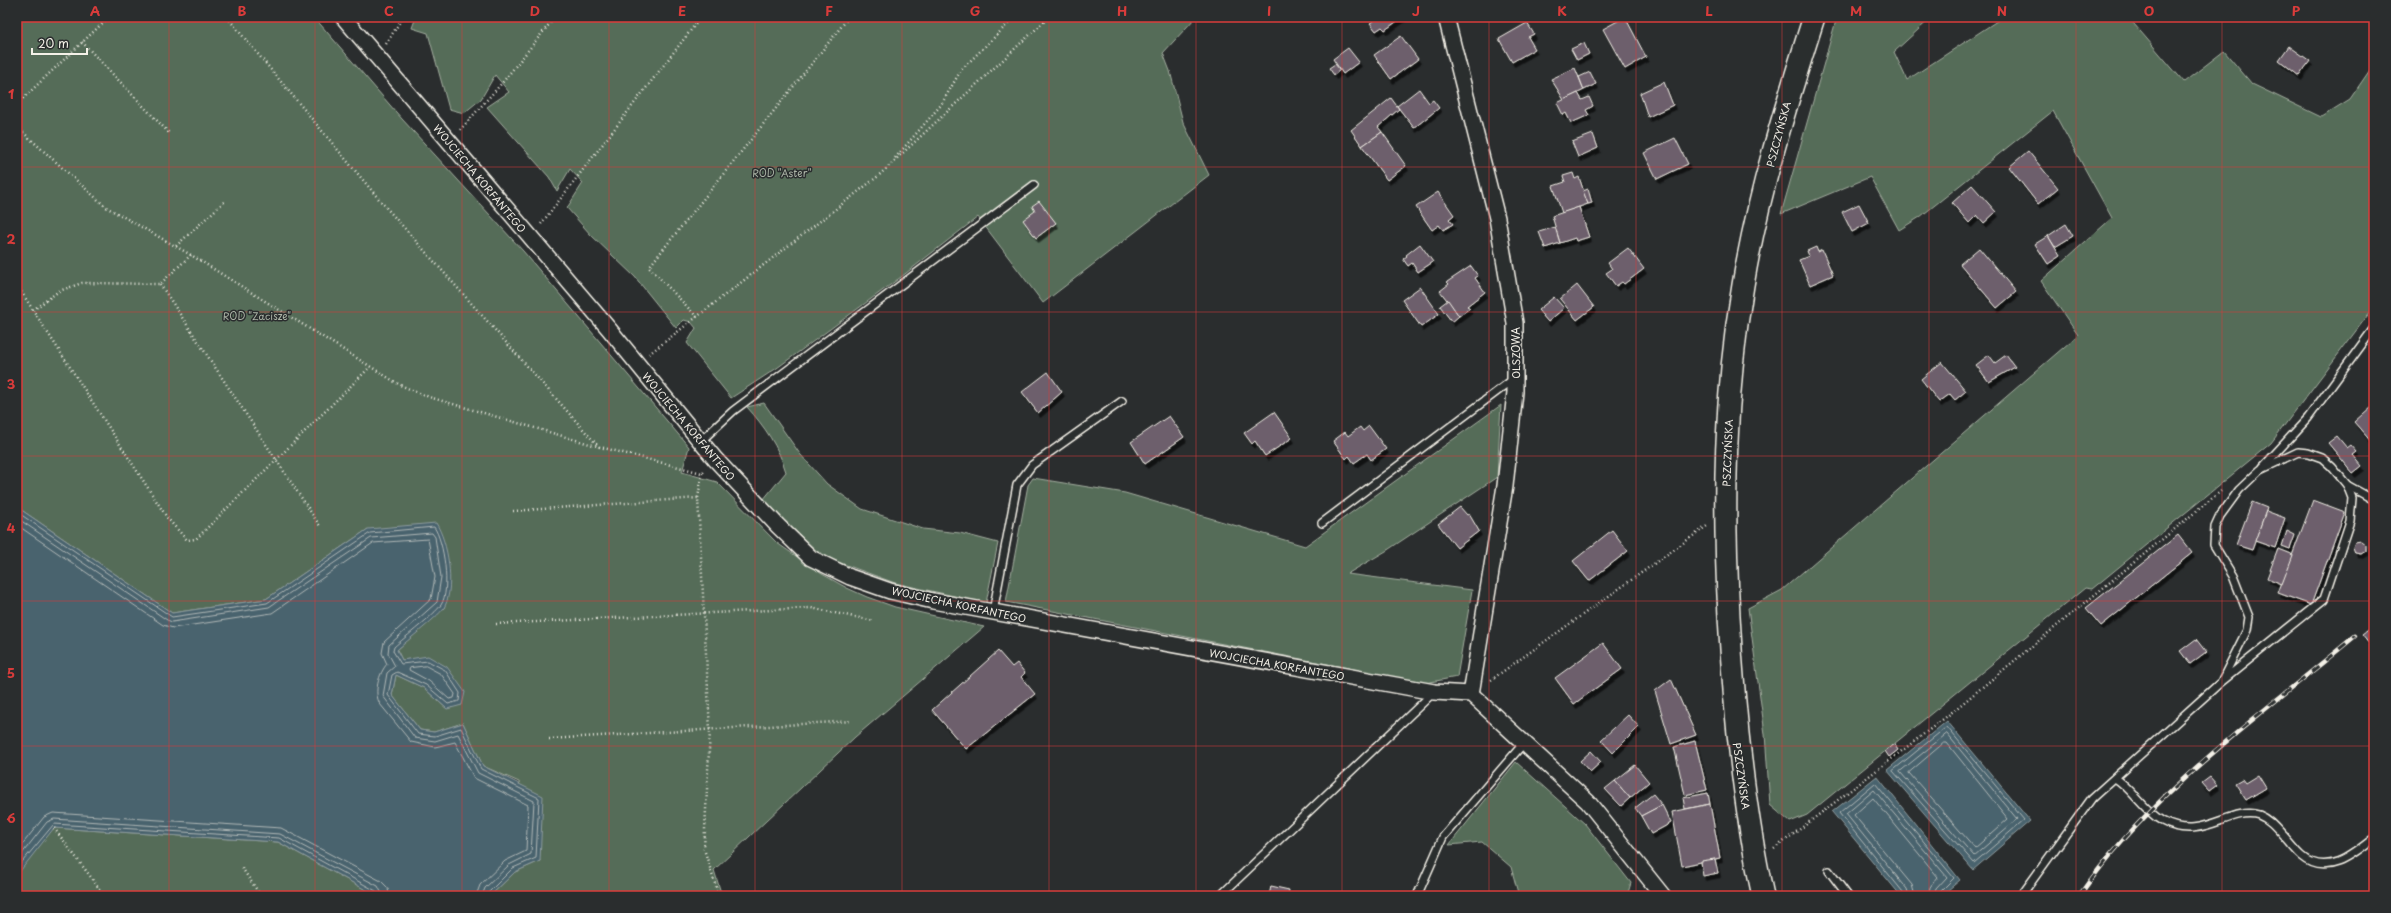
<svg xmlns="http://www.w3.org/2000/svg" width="2391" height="913" font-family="'Playpen Sans',sans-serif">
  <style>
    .green { fill: #546c58; stroke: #a4aea0 }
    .water { fill: #4a636e; stroke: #8e9c9f }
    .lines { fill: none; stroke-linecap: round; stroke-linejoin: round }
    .shore { stroke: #b0b8b7; stroke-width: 1 }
    .building { fill: #6d5f6c; stroke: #f4f1e8; filter: url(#shadow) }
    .lane-casing { stroke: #f4f1e8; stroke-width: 10 }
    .street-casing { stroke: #f4f1e8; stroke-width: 18 }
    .secondary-casing { stroke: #f4f1e8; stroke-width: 24 }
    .path { stroke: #f4f1e8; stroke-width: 2.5; stroke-dasharray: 1 3; stroke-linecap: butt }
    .lane { stroke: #2a2d2e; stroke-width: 7 }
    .street { stroke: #2a2d2e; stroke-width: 15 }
    .secondary { stroke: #2a2d2e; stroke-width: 21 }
    .rail-casing { stroke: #f4f1e8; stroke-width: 4.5 }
    .rail { stroke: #2a2d2e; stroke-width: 3; stroke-dasharray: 9; stroke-linecap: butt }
    .grid { fill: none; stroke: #d93c3b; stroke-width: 1; stroke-opacity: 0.55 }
    .labels { text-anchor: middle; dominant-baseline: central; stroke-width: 3; stroke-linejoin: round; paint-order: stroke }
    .street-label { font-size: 10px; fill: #f4f1e8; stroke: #2a2d2e }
    .park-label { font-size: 10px; fill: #acb5a7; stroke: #2a2d2e }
    .neatline { fill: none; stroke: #d93c3b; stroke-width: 1.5 }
    .grid-label { font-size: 13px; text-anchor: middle; font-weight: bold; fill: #d93c3b }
  </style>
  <defs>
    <filter id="shadow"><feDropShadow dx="2.5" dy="4.5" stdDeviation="0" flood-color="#0009"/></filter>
  </defs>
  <rect width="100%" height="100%" fill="#2a2d2e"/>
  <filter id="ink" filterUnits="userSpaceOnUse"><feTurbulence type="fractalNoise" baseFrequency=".025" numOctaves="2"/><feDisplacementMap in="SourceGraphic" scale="8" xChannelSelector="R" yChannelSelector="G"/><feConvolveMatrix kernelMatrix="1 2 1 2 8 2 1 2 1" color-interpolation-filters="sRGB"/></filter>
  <g filter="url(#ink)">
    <g class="green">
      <path d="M17,17H314L402,119L523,251L689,447L682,472L717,482L777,543L822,574L847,588L867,597L895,607L984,627L855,737L714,870L722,896H490L515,872L540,861L519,782L483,766L463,723L434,732L420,730L392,695L396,675L424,688L447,709L428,657L402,660L397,650L445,607L368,529L266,599L172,613L17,507Z"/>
      <path d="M416,17H1196L1163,53L1170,71L1183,122L1209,175L1043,303L978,217L901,277L777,368L731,398L687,343L696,328L691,322L684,320L676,328L635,277L591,235L567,208L583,183L570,169L557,191L549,177L487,107L509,92L495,75L481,99L464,113L449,109L428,33L412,28Z"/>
      <path d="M1837,17H1932L1894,52L1907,80L2003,17H2128L2184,82L2224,51L2252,84L2321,117L2350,99L2374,64V307L2271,443L2092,589L2085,588L1807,815L1790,822L1770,805L1765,734L1748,608L1782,590L2078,335L2041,281L2112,218L2053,111L1920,217L1899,230L1870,177L1781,214Z"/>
      <path d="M764,403L800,454L827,484L862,509L923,529L960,533L998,543L986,603L895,583L822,556L763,500L786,472C778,446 765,427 747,407Z"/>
      <path d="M1501,405L1497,477L1386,551L1347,574L1472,590L1457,677L1425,683L1006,602L1028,485L1033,478L1125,493L1305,546Z"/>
      <path d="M1516,762L1585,824L1631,883L1627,896H1540L1518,893L1511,867L1482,842L1449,845Z"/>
      <path d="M54,828L278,842L377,896H17V860Z"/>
    </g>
    <g class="water">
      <path d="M17,507L172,613L266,599L368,529L436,523C448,542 455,585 445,606C442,614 405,642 397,650L402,660L428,656L447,667L465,692L462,705L447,709L424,688L396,675L392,695L420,730L434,732L463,723L483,766L543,796L540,861L515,872L490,896H377L278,842L54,828L17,875Z"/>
      <path d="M1947,721L2030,821L1973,870L1887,770Z"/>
      <path d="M1877,776L1960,880L1941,896H1901L1832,812Z"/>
    </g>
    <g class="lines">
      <g class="shore">
        <path d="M17,512L172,617L267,603L370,533L434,527C444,541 451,590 441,605C434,615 405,637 394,647L393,651L401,664L428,661L445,670L460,693L459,701L448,704L426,685L397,672L392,675L388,695L418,734L435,736L461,728L481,769L539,798L536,858L513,868L489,892L487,896"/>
        <path d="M17,518L167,620L172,622L269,607L371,538L432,533L435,537L441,577L437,602L389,645L388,653L395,666L387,673L383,696L415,738L435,741L458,734L478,773L534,801L531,854L509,865L485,888L482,896"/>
        <path d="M17,525L163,625L173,628L272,613L373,543L428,539L435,577L431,599L384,642L382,653L387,664C379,673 373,693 380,704L411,742L435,747L455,742L474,778L528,805L526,851L505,861L480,885L476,896"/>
        <path d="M426,666L441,674L455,694L454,698L449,699L429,681L409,670L410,668Z"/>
        <path d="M1947,727L2024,820L1974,863L1893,771Z"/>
        <path d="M1947,734L2017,819L1974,856L1900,772Z"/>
        <path d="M1944,743H1947L2008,819L1975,848L1909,773Z"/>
        <path d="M17,851L44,817L53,813L281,828L381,881L388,888L389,896"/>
        <path d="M17,860L47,822L54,819L280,834L378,886L383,896"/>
        <path d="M17,868L54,824L279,838L376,891L378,896"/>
        <path d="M1904,896L1903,892L1839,813L1875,783L1954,878L1940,892L1939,896"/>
        <path d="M1909,896L1907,889L1846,814L1874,790L1947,877L1936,889L1934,896"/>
        <path d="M1915,896L1912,885L1854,815L1873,798L1938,877L1930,887L1928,896"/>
      </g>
    </g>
    <g class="building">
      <path d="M1375,17H1403L1385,30L1382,27L1376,31L1370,23L1376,19Z"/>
      <path d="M1625,17L1646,57L1625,69L1603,29Z"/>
      <path d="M1527,23L1534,34L1528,37L1535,49L1512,62L1499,39Z"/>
      <path d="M1401,36L1418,59L1391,79L1374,55Z"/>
      <path d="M1584,43L1589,54L1577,60L1571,49Z"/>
      <path d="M2289,46L2310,61L2299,76L2279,60Z"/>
      <path d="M1348,48L1359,62L1343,74L1333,59Z"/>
      <path d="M1335,64L1340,70L1334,75L1329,68Z"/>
      <path d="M1575,68L1584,90L1564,100L1551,79Z"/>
      <path d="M1590,72L1596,84L1584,90L1579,77Z"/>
      <path d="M1664,82L1673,105L1648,117L1640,93Z"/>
      <path d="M1419,89L1429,103L1433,100L1439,108L1414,128L1397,106Z"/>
      <path d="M1578,93L1582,100L1589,97L1593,106L1586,110L1589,115L1571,123L1566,113L1563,115L1557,103Z"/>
      <path d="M1391,98L1399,109L1378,127L1382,132L1362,146L1351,130Z"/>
      <path d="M1382,132L1406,166L1387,180L1362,146Z"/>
      <path d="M1593,134L1598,148L1578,157L1572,142Z"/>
      <path d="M1675,138L1688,164L1657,179L1644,153Z"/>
      <path d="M2028,151L2058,188L2038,204L2009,167Z"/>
      <path d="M1573,173L1575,179L1579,177L1588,204L1562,213L1553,186L1565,182L1563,176Z"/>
      <path d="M1972,185L1996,212L1984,223L1977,215L1969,223L1952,203Z"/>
      <path d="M1588,189L1592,203L1588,204L1583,191Z"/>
      <path d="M1438,192L1454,215L1449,219L1453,224L1443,230L1439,225L1432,230L1416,207Z"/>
      <path d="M1039,201L1056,223L1036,238L1023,220L1035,211L1032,206Z"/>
      <path d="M1859,204L1869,223L1852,232L1842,212Z"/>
      <path d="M1579,207L1589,237L1576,241L1575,238L1560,243L1552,216Z"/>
      <path d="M2066,224L2073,236L2055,247L2048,236Z"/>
      <path d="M1555,227L1560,243L1545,248L1539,232Z"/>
      <path d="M2048,236L2060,256L2048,264L2035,244Z"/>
      <path d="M1420,244L1433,262L1418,272L1412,263L1408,266L1403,259L1407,256L1406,255Z"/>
      <path d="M1816,247L1818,252L1822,250L1833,275L1810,285L1799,260L1809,256L1807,251Z"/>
      <path d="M1628,248L1644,269L1624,284L1622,282L1616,286L1606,273L1612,269L1608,263Z"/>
      <path d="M1979,248L2016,292L1997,308L1960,264Z"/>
      <path d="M1471,266L1478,276L1475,278L1485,292L1467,306L1470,308L1459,316L1440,291L1449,284L1447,282Z"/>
      <path d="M1577,285L1594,307L1577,320L1560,299Z"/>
      <path d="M1420,287L1439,314L1421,327L1402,300Z"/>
      <path d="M1554,297L1564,308L1548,322L1538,310Z"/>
      <path d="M1448,300L1459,316L1452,322L1440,306Z"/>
      <path d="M1989,355L1995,363L2006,355L2015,367L1989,382L1976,365Z"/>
      <path d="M1942,362L1966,391L1955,400L1950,394L1939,402L1921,379Z"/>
      <path d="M1048,372L1062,392L1038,413L1022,392Z"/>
      <path d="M2372,406L2374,408V445L2354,422Z"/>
      <path d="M1274,412L1292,438L1265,456L1255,441L1252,444L1244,433Z"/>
      <path d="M1169,416L1184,437L1145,464L1131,442Z"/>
      <path d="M1369,426L1386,449L1371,460L1367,454L1354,463L1349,456L1346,459L1333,441L1345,432L1348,436L1360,427L1363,431Z"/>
      <path d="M2337,436L2347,448L2351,445L2357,452L2353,455L2362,466L2353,473L2328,443Z"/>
      <path d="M2313,500L2345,512L2311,605L2278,593Z"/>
      <path d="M2252,502L2267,508L2252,550L2236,545Z"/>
      <path d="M1460,507L1467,515L1469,514L1479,531L1457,548L1438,524Z"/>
      <path d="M2266,511L2285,518L2275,548L2255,541Z"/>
      <path d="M1612,530L1628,551L1589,581L1573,561Z"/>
      <path d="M2287,531L2295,535L2290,549L2282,546Z"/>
      <path d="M2178,535L2192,553L2101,626L2086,608Z"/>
      <path d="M2361,541L2366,545V551L2361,554L2355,553L2353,547L2355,542Z"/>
      <path d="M2278,549L2293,555L2282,584L2267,578Z"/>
      <path d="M2374,625V649L2362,634Z"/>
      <path d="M2196,639L2206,652L2190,664L2180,651Z"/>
      <path d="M1603,643L1622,669L1574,704L1555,678Z"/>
      <path d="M998,651L1012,667L1017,663L1025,673L1021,677L1035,694L966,749L932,710Z"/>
      <path d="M1671,679L1696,735L1671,744L1655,691Z"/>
      <path d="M1628,715L1639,727L1613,753L1601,740Z"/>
      <path d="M1695,741L1707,790L1685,795L1674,747Z"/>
      <path d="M1894,744L1898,750L1889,757L1885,751Z"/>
      <path d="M1591,751L1601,762L1590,772L1580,761Z"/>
      <path d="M1635,765L1649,782L1630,798L1615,781Z"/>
      <path d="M2258,775L2266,788L2246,800L2235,783L2242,779L2245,783Z"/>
      <path d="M2210,777L2217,785L2209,791L2202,783Z"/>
      <path d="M1615,781L1630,798L1621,806L1605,789Z"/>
      <path d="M1708,793L1710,804L1685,809L1683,798Z"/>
      <path d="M1653,794L1662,805L1641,816L1635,808Z"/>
      <path d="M1710,804L1720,858L1682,866L1672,812Z"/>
      <path d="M1662,805L1671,823L1651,834L1641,816Z"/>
      <path d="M1715,859L1718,873L1703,876L1701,861Z"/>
      <path d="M1271,886L1289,890L1288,896H1269Z"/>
    </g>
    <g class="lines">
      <g class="lane-casing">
        <g id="lane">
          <path d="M701,441L733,411L1034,185"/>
          <path d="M2263,467L2308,418L2374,328"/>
          <path d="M2347,485L2374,500"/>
          <path d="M1322,523L1515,378"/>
          <path d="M993,612L1017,485L1032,465L1122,401"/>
          <path d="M2115,778C2133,789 2143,810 2162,821C2202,843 2230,806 2259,815C2269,819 2275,826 2282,834C2289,841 2295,850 2302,856C2327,878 2355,853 2374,838"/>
          <path d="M1829,871L1848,896"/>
          <path d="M1220,896L1434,692"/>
          <path d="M1417,896L1443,837L1523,744"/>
          <path d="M2021,896L2092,798L2221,682L2324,599L2350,521L2352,498L2347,485L2332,467L2322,458L2308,453L2298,452L2260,470L2239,490L2220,516L2215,527L2214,545L2233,576L2249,617L2247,630L2221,682"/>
        </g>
      </g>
      <g class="street-casing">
        <g id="street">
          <path d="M343,17L609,329L715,459L778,526L811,558L850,577L890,591L933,601L1434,692L1471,694L1588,802L1663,896"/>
          <path d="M1446,17L1497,218L1515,323V392L1505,486L1471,694"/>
        </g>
      </g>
      <g class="secondary-casing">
        <path id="secondary" d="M1763,896C1743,804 1734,710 1729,616C1723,505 1724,395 1743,285C1758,194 1786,105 1814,17"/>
      </g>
      <g class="path">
        <path d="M227,17L383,204L599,447"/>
        <path d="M82,42L169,133"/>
        <path d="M386,44L403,17"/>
        <path d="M17,104L109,17"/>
        <path d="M17,127L106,207L191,255L400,385L429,397L600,447L702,473L704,471"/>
        <path d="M460,130L502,83L555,17"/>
        <path d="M895,158L941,105L961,70L1015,17"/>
        <path d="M541,224L701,17"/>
        <path d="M176,246L225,201"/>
        <path d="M191,255L160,284L82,283L59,291L33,310L168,519L187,540L196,539L369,368"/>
        <path d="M160,284L320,526"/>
        <path d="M17,285L33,310"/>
        <path d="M697,317L649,267L849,17"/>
        <path d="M649,354L877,177L1049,17"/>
        <path d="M702,473L698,498L710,731L704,849L719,896"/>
        <path d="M513,511L698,498"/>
        <path d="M496,624L811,608L874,621"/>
        <path d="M1491,680L1707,526"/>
        <path d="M549,739L852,721"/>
        <path d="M54,828L105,896"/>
        <path d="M1774,849L1946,717L2221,491"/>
        <path d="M242,868L261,896"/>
      </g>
      <use href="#lane" class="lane"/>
      <use href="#street" class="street"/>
      <use href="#secondary" class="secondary"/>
      <g class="rail-casing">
        <path id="rail" d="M2079,896C2152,791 2258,717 2355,636"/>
      </g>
      <use href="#rail" class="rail"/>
    </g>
  </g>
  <path class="grid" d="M169,17V896M315,17V896M462,17V896M609,17V896M755,17V896M902,17V896M1049,17V896M1196,17V896M1342,17V896M1489,17V896M1636,17V896M1782,17V896M1929,17V896M2076,17V896M2222,17V896M17,167H2374M17,312H2374M17,456H2374M17,601H2374M17,746H2374"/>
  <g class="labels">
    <g class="street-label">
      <text transform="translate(1778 134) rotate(-75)">PSZCZYŃSKA</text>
      <text transform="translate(480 178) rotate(50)">WOJCIECHA KORFANTEGO</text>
      <text transform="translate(1515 353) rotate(-90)">OLSZOWA</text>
      <text transform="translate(689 426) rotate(50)">WOJCIECHA KORFANTEGO</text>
      <text transform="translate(1727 453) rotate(-88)">PSZCZYŃSKA</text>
      <text transform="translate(959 604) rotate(12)">WOJCIECHA KORFANTEGO</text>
      <text transform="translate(1277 664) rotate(10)">WOJCIECHA KORFANTEGO</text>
      <text transform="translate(1742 776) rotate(82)">PSZCZYŃSKA</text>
    </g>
    <g class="park-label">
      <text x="782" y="172">ROD "Aster"</text>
      <text x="257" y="315">ROD "Zacisze"</text>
    </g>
  </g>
  <rect width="2391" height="913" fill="none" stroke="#2a2d2e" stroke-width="44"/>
  <path d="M32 48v6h55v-6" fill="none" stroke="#f4f1e8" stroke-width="2"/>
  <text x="38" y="48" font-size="12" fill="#f4f1e8" stroke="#2a2d2e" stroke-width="3" paint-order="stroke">20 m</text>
  <rect x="22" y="22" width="2347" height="869" class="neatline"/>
  <g class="grid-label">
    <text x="95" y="16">A</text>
    <text x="242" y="16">B</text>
    <text x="389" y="16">C</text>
    <text x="535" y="16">D</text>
    <text x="682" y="16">E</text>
    <text x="829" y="16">F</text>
    <text x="975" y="16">G</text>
    <text x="1122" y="16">H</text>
    <text x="1269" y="16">I</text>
    <text x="1416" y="16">J</text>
    <text x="1562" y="16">K</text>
    <text x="1709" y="16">L</text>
    <text x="1856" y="16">M</text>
    <text x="2002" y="16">N</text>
    <text x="2149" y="16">O</text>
    <text x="2296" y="16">P</text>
    <text x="11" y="99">1</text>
    <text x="11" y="244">2</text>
    <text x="11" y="389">3</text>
    <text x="11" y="533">4</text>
    <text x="11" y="678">5</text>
    <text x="11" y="823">6</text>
  </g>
</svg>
